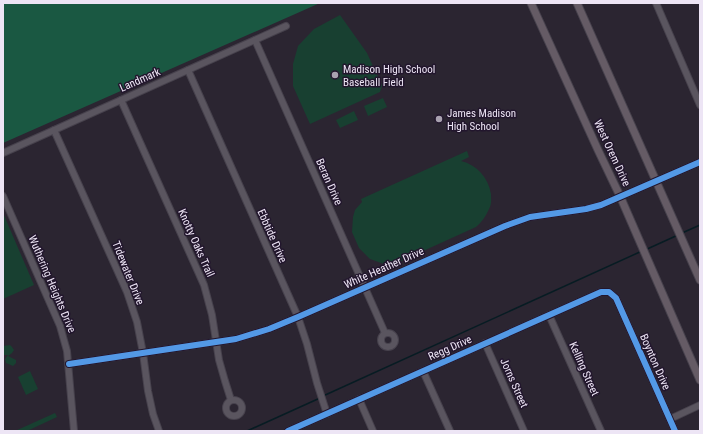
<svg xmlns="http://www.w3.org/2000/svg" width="703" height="434" font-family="'Roboto Condensed',sans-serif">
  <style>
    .green { fill: #184031 }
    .forest { fill: #1a5842 }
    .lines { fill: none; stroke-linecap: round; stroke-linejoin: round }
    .stream { stroke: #071c23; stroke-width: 1.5 }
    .minor-casing { stroke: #47424d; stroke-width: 8 }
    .major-casing { stroke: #47424d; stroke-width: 9 }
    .minor { stroke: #5a555f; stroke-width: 6 }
    .major { stroke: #655b65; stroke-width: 7 }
    .cycleway-casing { stroke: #22162d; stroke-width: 8 }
    .cycleway { stroke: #5399e6; stroke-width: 6 }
    .poi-dot { fill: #a9a2b0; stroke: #22162d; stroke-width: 1.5 }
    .labels { text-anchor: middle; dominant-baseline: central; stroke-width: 3; stroke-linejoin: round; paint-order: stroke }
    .poi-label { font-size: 11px; fill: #ede5f5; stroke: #22162d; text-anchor: start }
    .street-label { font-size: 11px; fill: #ede5f5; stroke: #22162d }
  </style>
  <rect width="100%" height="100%" fill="#2b2531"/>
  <g class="green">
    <path d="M340,15L367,53L382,86L380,92L310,124L293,86V64L298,46L314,29Z"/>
    <path d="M383,98L387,107L368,116L364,106Z"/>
    <path d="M354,111L358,120L340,128L336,120Z"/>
    <path d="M467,151L469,157L461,161C477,165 488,177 491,194C491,199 492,204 489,209C486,216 482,222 476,227L399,262L384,264L370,259L359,248L352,232L353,217L355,210L362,202L361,199Z"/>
    <path d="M3,213L34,285L3,299Z"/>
    <path d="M10,345L12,347L14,350L12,353L8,356L16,360V363L13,366L6,363L5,359L8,355H3V346Z"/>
    <path d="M30,371L38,389L26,395L18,377Z"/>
    <path d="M55,413L57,417L27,431H15Z"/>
  </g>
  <path class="forest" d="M3,3H320L3,143Z"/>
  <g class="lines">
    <g class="stream">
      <path d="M682,233L700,225"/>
      <path d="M645,250L678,235"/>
      <path d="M323,396L642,251"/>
      <path d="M247,431L320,398"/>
    </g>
    <g class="minor-casing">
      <g id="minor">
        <path d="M656,3L700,105"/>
        <path d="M255,40L385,333"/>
        <path d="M188,70L298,317L307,344L317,383L327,414"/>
        <path d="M121,100L204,285L212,315L219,360L225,381L231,400"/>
        <path d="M54,130L127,292L137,322L143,353L148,391L153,414L159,431"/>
        <path d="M3,153L286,26"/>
        <path d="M3,196L60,326L67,351L74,431"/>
        <path d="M549,315L601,431"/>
        <circle cx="388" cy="340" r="7"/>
        <path d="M485,343L524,431"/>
        <path d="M69,364L236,339L269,329L298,317L505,226L530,217L586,209L601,205L700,162"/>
        <path d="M423,371L450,431"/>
        <path d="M359,399L373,431"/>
        <circle cx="234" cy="408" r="8"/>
        <path d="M670,419L700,405"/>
        <path d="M288,431L601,292H609L616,298L675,431"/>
      </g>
    </g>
    <g class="major-casing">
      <g id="major">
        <path d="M531,3L598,150L620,196L700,380"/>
        <path d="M577,3L700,280"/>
      </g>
    </g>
    <use href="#minor" class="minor"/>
    <use href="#major" class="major"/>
    <g class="cycleway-casing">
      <g id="cycleway">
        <path d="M69,364L236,339L269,329L298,317L505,226L530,217L586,209L601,205L700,162"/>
        <path d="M288,431L601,292H609L616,298L675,431"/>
      </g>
    </g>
    <use href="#cycleway" class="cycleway"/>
  </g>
  <g class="poi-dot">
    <circle cx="335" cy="75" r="4"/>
    <circle cx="439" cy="119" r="4"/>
  </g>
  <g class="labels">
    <g class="poi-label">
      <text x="343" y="69">Madison High School<tspan x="343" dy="13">Baseball Field</tspan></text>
      <text x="447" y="113">James Madison<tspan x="447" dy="13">High School</tspan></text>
    </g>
    <g class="street-label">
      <text transform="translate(140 80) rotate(-24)">Landmark</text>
      <text transform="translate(612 153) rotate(65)">West Orem Drive</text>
      <text transform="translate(329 182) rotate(66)">Beran Drive</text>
      <text transform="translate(272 236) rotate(66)">Ebbtide Drive</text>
      <text transform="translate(196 243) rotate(66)">Knotty Oaks Trail</text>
      <text transform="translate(384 268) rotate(-24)">White Heather Drive</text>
      <text transform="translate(128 273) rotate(68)">Tidewater Drive</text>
      <text transform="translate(52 284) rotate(67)">Wuthering Heights Drive</text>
      <text transform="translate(450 348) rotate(-24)">Regg Drive</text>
      <text transform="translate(655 362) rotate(66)">Boynton Drive</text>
      <text transform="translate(584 369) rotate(66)">Kelling Street</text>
      <text transform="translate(514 383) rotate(66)">Jorns Street</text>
    </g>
  </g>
  <rect width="703" height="434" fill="none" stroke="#ede5f5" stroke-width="8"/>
</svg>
